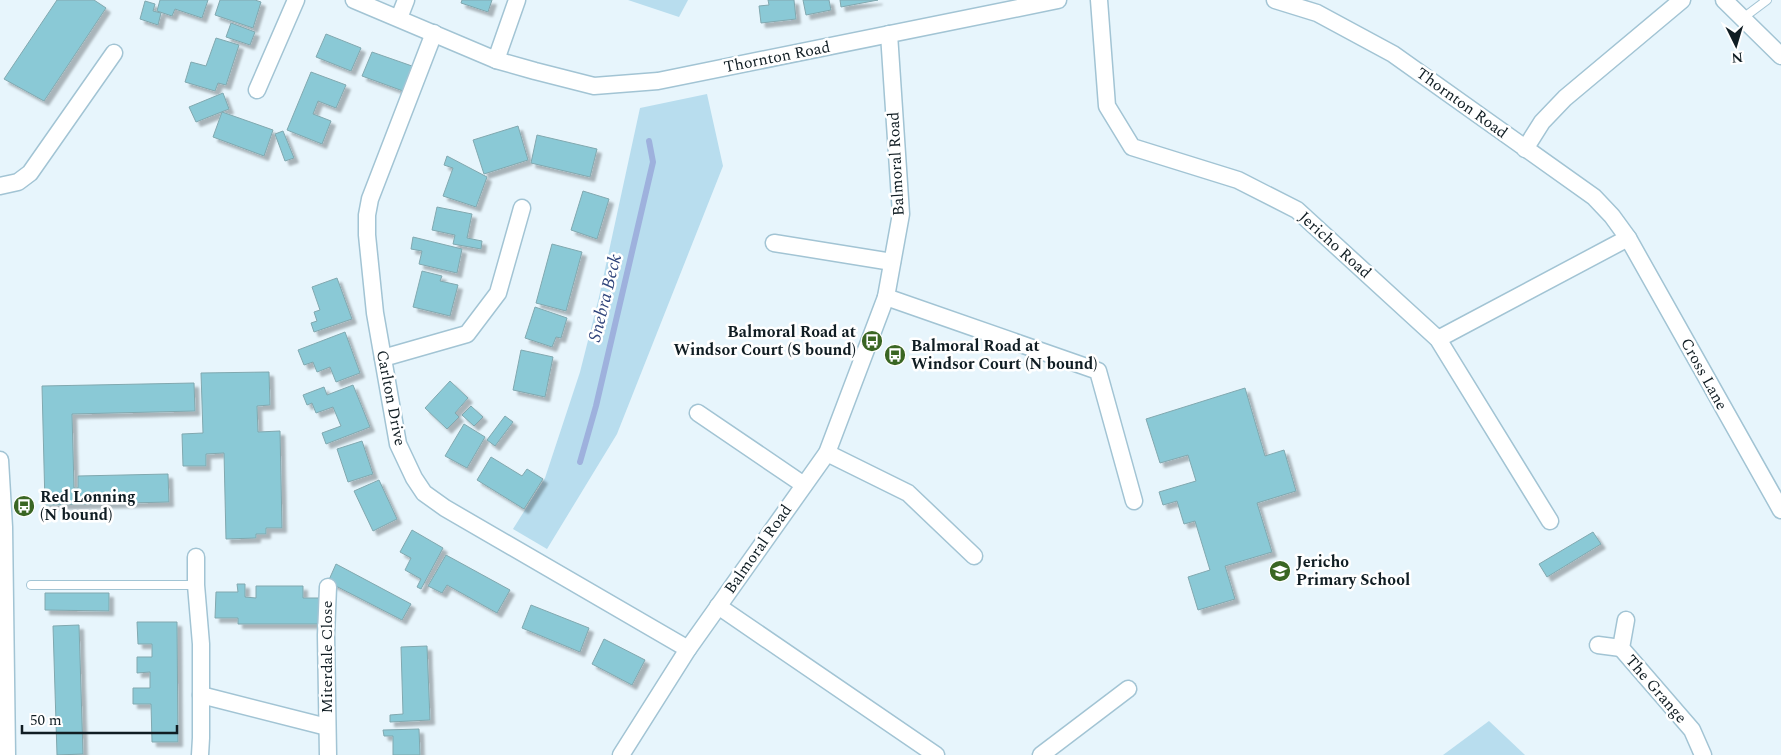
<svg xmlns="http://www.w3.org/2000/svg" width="1781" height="755" font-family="Spectral,serif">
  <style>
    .green { fill: #b8ddee }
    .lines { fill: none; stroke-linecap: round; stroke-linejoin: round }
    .stream { stroke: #9eb1dd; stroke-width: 6 }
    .building { fill: #8ac9d6; stroke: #81a8af; filter: url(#shadow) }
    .service-casing { stroke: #a2c4d4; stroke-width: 10 }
    .minor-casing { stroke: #a2c4d4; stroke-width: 19 }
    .service { stroke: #fff; stroke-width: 8 }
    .minor { stroke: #fff; stroke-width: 16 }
    .labels { text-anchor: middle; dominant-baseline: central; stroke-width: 5; stroke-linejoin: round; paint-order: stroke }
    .street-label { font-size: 16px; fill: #101d23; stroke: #fff }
    .poi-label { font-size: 16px; font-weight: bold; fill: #101d23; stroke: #fff; text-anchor: start }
    .water-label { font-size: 18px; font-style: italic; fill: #30447b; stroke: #fff }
  </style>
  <defs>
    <filter id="shadow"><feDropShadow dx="4.5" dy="4.5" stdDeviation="1" flood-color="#0004"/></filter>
  </defs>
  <rect width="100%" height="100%" fill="#e7f5fc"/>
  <g class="green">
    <path d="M628,0H688L679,17Z"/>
    <path d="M707,94L723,166L617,434L547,549L513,529L545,478L580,372L599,297L640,108Z"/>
    <path d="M1489,721L1525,755H1443Z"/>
  </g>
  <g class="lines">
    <path class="stream" d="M580,462L596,406L653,162L649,141"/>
  </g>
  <g class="building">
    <path d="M57,0H94L106,8L44,101L4,79Z"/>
    <path d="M160,0H208L202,18L175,9L172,16L157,11Z"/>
    <path d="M220,0H255L261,2L253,28L215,15Z"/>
    <path d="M462,0H492L488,12L461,3Z"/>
    <path d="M768,0H794L796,19L761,23L759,6L769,5Z"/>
    <path d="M803,0H829L831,10L806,15Z"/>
    <path d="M840,0H878L841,7Z"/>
    <path d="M145,1L155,4L153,11L161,13L158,25L140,19Z"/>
    <path d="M231,23L255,32L250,45L226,37Z"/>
    <path d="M326,34L361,48L351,71L316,57Z"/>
    <path d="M216,38L239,45L226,85L218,83L215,91L185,82L191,62L206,66Z"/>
    <path d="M372,52L412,66L403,91L362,76Z"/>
    <path d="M311,72L346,85L336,108L318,101L313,114L331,121L322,144L287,130Z"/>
    <path d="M223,93L229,109L196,122L189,107Z"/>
    <path d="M222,112L273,130L264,156L213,137Z"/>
    <path d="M518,126L528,160L484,174L473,140Z"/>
    <path d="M283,131L294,158L285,161L275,134Z"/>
    <path d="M537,135L597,149L590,177L531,163Z"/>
    <path d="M447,156L487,177L476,207L443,196L453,168L444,165Z"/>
    <path d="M583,191L609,199L597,239L571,230Z"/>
    <path d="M437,207L472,214L467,238L482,241L481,249L453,244L455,235L432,230Z"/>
    <path d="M413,237L462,249L457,273L419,264L422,251L411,249Z"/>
    <path d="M552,244L582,252L566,311L536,303Z"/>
    <path d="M422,271L442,276L440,281L458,285L450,316L413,307Z"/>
    <path d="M337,278L352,319L314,332L311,323L317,321L314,312L320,310L312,287Z"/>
    <path d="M535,307L567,318L561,338L556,337L552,347L525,338Z"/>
    <path d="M345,332L360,373L336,382L330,367L317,372L313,362L304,365L298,350Z"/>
    <path d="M521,350L553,357L545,397L513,390Z"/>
    <path d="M269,372L270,405L257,406L258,432L280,431L282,528H266V534H256V538L226,539L224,453L206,454V466H183L182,434L203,433L201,373Z"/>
    <path d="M450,381L468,398L455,413L459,417L447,429L425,408Z"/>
    <path d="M194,383L195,411L72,414L74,488H78V476L168,474L169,502L45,505L42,386Z"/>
    <path d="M353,385L370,427L326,444L322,433L341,426L333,407L316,413L312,403L307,405L303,395L324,387L327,395Z"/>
    <path d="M1245,388L1265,456L1284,450L1296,491L1257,503L1272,552L1225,566L1235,599L1198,610L1188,577L1210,570L1195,521L1184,524L1177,501L1163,505L1159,492L1196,481L1188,455L1160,463L1146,419Z"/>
    <path d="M471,406L483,417L474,426L462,415Z"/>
    <path d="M505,416L513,422L495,446L487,440Z"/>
    <path d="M464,424L485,437L467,468L445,456Z"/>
    <path d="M362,441L373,474L348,482L337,449Z"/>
    <path d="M491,457L522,476L527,469L543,479L524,509L477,480Z"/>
    <path d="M379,480L397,519L373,531L354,491Z"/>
    <path d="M412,530L443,548L421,589L417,587L421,579L405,570L411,558L400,552Z"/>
    <path d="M1593,532L1601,544L1547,577L1539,564Z"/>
    <path d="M446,555L510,590L497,613L447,585L442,593L428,586Z"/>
    <path d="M336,564L411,604L402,620L328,582Z"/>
    <path d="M237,584H245V597L256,598V586H303V598H322V624H238V618H215L216,592H238Z"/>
    <path d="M45,593H109V611L45,610Z"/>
    <path d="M531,605L589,628L580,652L522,628Z"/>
    <path d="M137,622H177L178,742H152L151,704H133V688H150V672L137,673V657H152V644H138Z"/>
    <path d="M79,625L83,754L57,755L53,626Z"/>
    <path d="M604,639L645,660L632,685L592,664Z"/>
    <path d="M427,646L430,720L390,722V715L403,714L401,647Z"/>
    <path d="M419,729L420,755H393V736H384L383,730Z"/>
  </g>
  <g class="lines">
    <g class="service-casing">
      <g id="service">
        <path d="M1743,18L1767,0"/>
        <path d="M31,585H196"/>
      </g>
    </g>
    <g class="minor-casing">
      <g id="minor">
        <path d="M354,0L496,60L535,71L594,86L658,81L1058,0"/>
        <path d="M1099,0L1107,106L1132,147L1238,180L1297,210L1438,339L1550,521"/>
        <path d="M1275,0L1317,13L1393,54L1594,197L1612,216L1628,238L1781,510"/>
        <path d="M1724,0L1781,56"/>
        <path d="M399,18L406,0"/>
        <path d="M434,33L370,199L367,215V235L375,313L398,444L414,478L424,493L445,508L688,649"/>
        <path d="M496,60L517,0"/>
        <path d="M257,90L296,0"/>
        <path d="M1525,149L1542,122L1565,98L1682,0"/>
        <path d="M0,186L18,182L30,173L114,53"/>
        <path d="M774,243L892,262"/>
        <path d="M886,297L1098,371L1134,501"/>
        <path d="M1438,339L1628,238"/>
        <path d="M383,358L467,334L498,293L522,208"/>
        <path d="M698,413L804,485"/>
        <path d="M827,453L908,493L974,556"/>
        <path d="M0,460L4,527L7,755"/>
        <path d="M196,557V585L201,644V738L200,755"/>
        <path d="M718,606L936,755"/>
        <path d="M1626,620L1621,648L1692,730L1703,755"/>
        <path d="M1598,645L1621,648"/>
        <path d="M201,695L327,727"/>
        <path d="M328,755L326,635L328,587"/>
        <path d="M621,755L688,649L827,453L886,297L901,214L889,34"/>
        <path d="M1041,755L1128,689"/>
      </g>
    </g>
    <use href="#service" class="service"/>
    <use href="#minor" class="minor"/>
  </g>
  <defs>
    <g id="bus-disc" transform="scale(1.125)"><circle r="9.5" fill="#3a6623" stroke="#fff"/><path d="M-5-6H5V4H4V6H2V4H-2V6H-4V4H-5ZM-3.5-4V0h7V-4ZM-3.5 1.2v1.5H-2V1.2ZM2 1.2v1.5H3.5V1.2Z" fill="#fff"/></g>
    <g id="school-disc" transform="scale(1.125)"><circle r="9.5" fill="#3a6623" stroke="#fff"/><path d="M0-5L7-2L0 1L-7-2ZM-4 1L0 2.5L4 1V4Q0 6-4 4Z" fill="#fff"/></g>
  </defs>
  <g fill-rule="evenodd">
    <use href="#bus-disc" x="872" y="341"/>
    <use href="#bus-disc" x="895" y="355"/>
    <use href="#bus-disc" x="24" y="506"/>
    <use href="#school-disc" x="1280" y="571"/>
  </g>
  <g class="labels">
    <g class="street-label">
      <text transform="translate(777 57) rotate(-11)">Thornton Road</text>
      <text transform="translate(1462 103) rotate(36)">Thornton Road</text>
      <text transform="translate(896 164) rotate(-93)">Balmoral Road</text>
      <text transform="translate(1335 245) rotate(42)">Jericho Road</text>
      <text transform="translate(1704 374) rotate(61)">Cross Lane</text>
      <text transform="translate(391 398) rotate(79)">Carlton Drive</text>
      <text transform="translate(758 549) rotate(-55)">Balmoral Road</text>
      <text transform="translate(327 657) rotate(-90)">Miterdale Close</text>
      <text transform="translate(1656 689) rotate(49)">The Grange</text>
    </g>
    <g class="poi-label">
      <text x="856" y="332" text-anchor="end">Balmoral Road at<tspan x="856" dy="18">Windsor Court (S bound)</tspan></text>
      <text x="911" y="346">Balmoral Road at<tspan x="911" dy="18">Windsor Court (N bound)</tspan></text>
      <text x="40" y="497">Red Lonning<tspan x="40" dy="18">(N bound)</tspan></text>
      <text x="1296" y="562">Jericho<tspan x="1296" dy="18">Primary School</tspan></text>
    </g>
    <g class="water-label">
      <text transform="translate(605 298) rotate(-76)">Snebra Beck</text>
    </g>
  </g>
  <g transform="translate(1736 45) rotate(175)" stroke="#ffffff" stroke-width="4" paint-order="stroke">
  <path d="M0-4L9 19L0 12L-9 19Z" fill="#101d23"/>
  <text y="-8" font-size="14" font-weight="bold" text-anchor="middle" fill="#101d23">N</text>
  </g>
  <path d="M22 725v8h155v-8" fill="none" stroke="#101d23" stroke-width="2.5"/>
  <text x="30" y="725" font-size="15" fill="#101d23" stroke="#ffffff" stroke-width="4" paint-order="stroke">50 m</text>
</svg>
